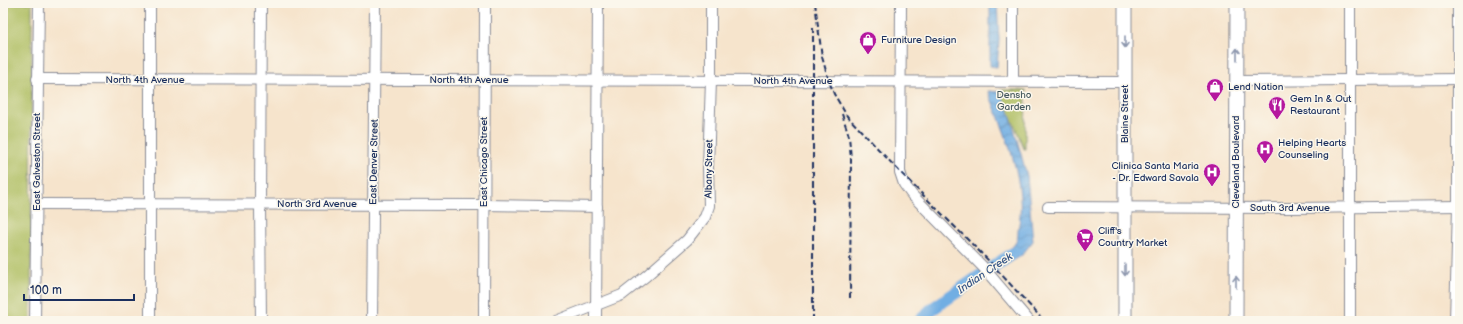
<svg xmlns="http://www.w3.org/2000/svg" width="1463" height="324" font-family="'Balsamiq Sans',sans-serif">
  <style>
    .green { fill: #aebd60; stroke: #64765f }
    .water { fill: url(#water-waves); stroke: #466ea0 }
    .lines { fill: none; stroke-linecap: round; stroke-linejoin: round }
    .river { stroke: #71aee3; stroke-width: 13 }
    .minor-casing { stroke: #888a95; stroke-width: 12 }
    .major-casing { stroke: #888a95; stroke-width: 15 }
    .minor { stroke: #fff; stroke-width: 10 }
    .major { stroke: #fff; stroke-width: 13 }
    .rail { stroke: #1b2f5e; stroke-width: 2; stroke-dasharray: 6 3; stroke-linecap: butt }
    .oneway { stroke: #8d97ae }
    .labels { text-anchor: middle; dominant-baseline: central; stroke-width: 3; stroke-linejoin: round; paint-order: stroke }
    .poi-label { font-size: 10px; fill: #1b2f5e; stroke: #fbf7ec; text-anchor: start }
    .street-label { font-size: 10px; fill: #1b2f5e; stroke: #fbf7ec }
    .park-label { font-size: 10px; fill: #475a5f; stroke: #fbf7ec }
    .water-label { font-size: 11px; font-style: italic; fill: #355586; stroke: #fbf7ec }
  </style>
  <defs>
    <pattern id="water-waves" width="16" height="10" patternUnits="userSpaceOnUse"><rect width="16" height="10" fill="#71aee3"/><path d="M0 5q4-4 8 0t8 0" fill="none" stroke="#5c8ebb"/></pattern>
  </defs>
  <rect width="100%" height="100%" fill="#fbf7ec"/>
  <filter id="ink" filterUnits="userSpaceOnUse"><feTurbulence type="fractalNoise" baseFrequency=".025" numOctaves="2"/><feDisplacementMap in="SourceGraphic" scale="8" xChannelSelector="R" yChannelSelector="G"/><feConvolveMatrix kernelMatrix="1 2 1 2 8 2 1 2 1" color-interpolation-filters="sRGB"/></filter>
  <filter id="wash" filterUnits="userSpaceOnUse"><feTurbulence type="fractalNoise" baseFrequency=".012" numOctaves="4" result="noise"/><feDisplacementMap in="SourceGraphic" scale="16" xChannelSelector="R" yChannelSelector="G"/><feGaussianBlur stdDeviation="0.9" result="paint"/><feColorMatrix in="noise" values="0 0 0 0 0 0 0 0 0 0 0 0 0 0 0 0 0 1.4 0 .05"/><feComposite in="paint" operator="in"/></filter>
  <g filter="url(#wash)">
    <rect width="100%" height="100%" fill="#f6e4cc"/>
    <g class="green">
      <path d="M3,3H32L31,321H3Z"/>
      <path d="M1000,90H1026L1025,149H1024L1014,124L1000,97Z"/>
    </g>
    <g class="water">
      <path d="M990,3H997L999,40L997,67L990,66Z"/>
      <path d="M988,91L1000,92L1009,111L1027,176L1033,241L1021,256L1001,268L996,261C1001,256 1013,248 1016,242C1018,239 1018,234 1018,230C1028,184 1005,133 988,91Z"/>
    </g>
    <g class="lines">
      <path class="river" d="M920,321L932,309L1012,254"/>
    </g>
  </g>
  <g filter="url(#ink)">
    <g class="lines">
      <g class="minor-casing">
        <g id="minor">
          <path d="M150,3V321"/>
          <path d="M901,3L900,172L904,184L912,195L983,267L1029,321"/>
          <path d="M37,79L1125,82"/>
          <path d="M1013,81V3"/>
          <path d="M1237,81L1460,79"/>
          <path d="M37,204L484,205L597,207"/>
          <path d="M1048,207L1293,208L1460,206"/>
          <path d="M35,321L39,3"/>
          <path d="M261,321L260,204L261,3"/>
          <path d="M372,321L375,3"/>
          <path d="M484,321L485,3"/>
          <path d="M556,321L622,295L646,276L687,240L705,217L709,206L708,167L711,81V3"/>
          <path d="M596,321L598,3"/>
          <path d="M1350,321V3"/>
          <path d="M1455,321L1458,206V3"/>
        </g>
      </g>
      <g class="major-casing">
        <g id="major">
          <path d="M1125,321V3"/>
          <path d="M1236,321L1237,3"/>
        </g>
      </g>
      <use href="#minor" class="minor"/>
      <use href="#major" class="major"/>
      <g class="rail">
        <path d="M815,3L822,57L829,81L834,94L847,116L900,172L989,261L1044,321"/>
        <path d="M842,114L849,136L851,159L850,298"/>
        <path d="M813,321V25"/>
      </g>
    </g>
    <defs><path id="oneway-shaft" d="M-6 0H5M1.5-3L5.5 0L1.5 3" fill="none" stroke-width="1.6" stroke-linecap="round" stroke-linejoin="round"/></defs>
    <g class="oneway">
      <use href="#oneway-shaft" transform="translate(1125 42) rotate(90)"/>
      <use href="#oneway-shaft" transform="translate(1237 54) rotate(-90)"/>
      <use href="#oneway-shaft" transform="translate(1125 270) rotate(90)"/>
      <use href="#oneway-shaft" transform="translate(1236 282) rotate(-90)"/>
    </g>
  </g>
  <defs>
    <g id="shop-pin" transform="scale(0.9)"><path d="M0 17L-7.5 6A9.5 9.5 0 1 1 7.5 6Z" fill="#b5179e" stroke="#fbf7ec"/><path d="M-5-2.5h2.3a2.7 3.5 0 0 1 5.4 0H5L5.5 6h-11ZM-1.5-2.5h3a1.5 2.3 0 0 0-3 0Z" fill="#fff"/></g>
    <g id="restaurant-pin" transform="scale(0.9)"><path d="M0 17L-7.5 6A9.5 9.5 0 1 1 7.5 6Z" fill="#b5179e" stroke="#fbf7ec"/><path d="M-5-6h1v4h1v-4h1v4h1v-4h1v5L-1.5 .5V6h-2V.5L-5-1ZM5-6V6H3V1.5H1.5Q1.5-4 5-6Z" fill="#fff"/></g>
    <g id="hospital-pin" transform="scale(0.9)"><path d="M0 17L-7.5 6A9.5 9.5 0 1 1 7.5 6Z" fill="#b5179e" stroke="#fbf7ec"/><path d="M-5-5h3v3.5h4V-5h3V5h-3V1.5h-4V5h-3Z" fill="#fff"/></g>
    <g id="supermarket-pin" transform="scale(0.9)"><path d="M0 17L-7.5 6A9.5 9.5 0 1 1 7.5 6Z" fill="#b5179e" stroke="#fbf7ec"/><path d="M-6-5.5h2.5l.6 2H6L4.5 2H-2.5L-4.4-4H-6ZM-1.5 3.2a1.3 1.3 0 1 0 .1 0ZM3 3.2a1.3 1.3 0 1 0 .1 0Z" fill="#fff"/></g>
  </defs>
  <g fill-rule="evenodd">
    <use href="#shop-pin" x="868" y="40"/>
    <use href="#shop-pin" x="1215" y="87"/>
    <use href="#restaurant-pin" x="1277" y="105"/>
    <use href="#hospital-pin" x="1265" y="149"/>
    <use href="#hospital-pin" x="1212" y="172"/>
    <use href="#supermarket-pin" x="1085" y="237"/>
  </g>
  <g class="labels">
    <g class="poi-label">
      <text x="881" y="40">Furniture Design</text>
      <text x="1228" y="87">Lend Nation</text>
      <text x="1290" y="99">Gem In &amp; Out<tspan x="1290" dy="12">Restaurant</tspan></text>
      <text x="1278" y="143">Helping Hearts<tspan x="1278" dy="12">Counseling</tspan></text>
      <text x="1199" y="166" text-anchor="end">Clinica Santa Maria<tspan x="1199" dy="12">- Dr. Edward Savala</tspan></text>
      <text x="1098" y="231">Cliff's<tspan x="1098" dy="12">Country Market</tspan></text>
    </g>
    <g class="street-label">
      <text x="145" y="80">North 4th Avenue</text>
      <text x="469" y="80">North 4th Avenue</text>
      <text x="793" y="81">North 4th Avenue</text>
      <text transform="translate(1125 114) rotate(-90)">Blaine Street</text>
      <text transform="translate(37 162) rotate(-90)">East Galveston Street</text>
      <text transform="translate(374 162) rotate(-89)">East Denver Street</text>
      <text transform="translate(484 162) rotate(-90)">East Chicago Street</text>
      <text transform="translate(1236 162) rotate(-90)">Cleveland Boulevard</text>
      <text transform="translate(709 169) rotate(-89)">Albany Street</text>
      <text x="317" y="204">North 3rd Avenue</text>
      <text x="1290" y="208">South 3rd Avenue</text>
    </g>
    <g class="park-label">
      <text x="1014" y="95">Densho<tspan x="1014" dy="12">Garden</tspan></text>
    </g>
    <g class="water-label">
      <text transform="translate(985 273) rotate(-34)">Indian Creek</text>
    </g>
  </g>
  <rect width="1463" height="324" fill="none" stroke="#fbf7ec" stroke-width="16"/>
  <path d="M24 294v6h110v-6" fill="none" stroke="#1b2f5e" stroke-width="2"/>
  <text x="30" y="294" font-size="12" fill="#1b2f5e" stroke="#fbf7ec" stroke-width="3" paint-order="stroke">100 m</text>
</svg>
